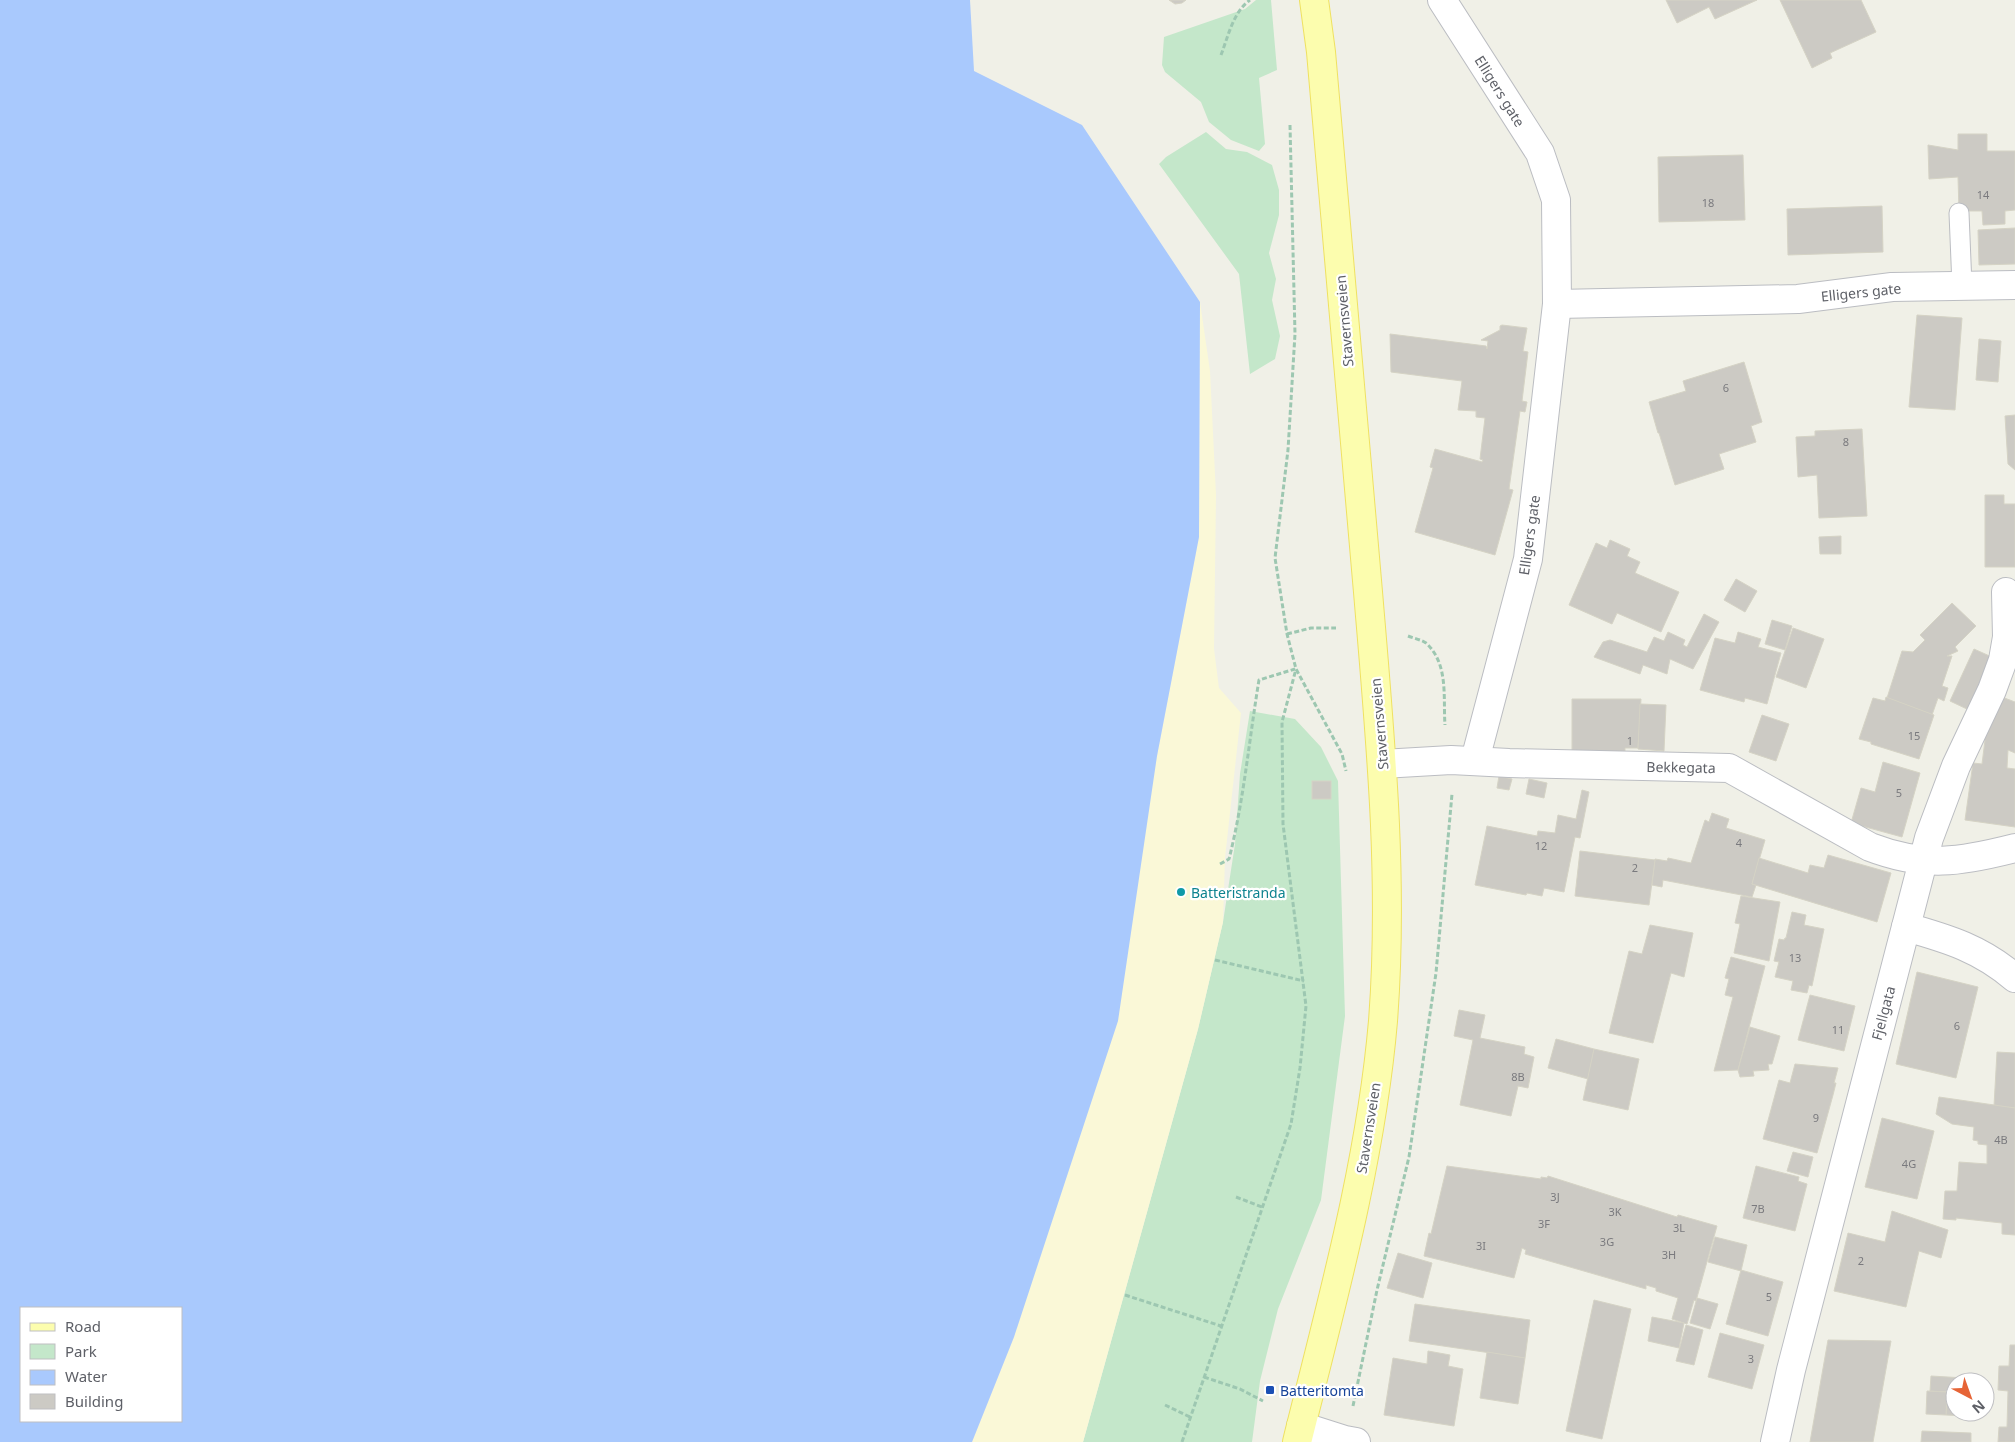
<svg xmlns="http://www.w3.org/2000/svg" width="2015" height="1442" font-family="'Noto Sans',sans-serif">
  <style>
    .green { fill: #c4e7ca }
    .sand { fill: #faf8d7 }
    .water { fill: #a9c9fd; fill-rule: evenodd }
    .building { fill: #cccac4; stroke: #d5d3c5 }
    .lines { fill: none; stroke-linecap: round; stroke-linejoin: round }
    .lane-casing { stroke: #bbbdc2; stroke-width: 21 }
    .street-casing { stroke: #bbbdc2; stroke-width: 30 }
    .primary-casing { stroke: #efe161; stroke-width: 30 }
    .path { stroke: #9dc7b1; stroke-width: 3; stroke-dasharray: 5 2.5; stroke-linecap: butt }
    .lane { stroke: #fff; stroke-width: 19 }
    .street { stroke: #fff; stroke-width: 28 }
    .primary { stroke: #fcfdae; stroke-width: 28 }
    .culture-dot { fill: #0f9aa8; stroke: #fff; stroke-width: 2 }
    .transit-dot { fill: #1a4fb4; stroke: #fff; stroke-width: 2 }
    .labels { text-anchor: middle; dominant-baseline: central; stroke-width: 4.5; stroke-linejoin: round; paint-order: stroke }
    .number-label { font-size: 11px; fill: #7a7a7e }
    .street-label { font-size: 14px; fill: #5e6067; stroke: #fff }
    .culture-label { font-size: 14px; fill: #0d838f; stroke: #fff; text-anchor: start }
    .transit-label { font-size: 14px; fill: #164399; stroke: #fff; text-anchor: start }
  </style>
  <rect width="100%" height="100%" fill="#f0f0e7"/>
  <g class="green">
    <path d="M1256,0H1271L1277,70L1259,78L1265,144L1259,151L1231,140L1209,122L1201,102L1165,72L1162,65L1164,37L1245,9Z"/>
    <path d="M1206,132L1226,149L1247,152L1272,165L1279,190V215L1269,253L1276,279L1272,300L1280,336L1275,359L1250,374L1239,274L1159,164L1166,157Z"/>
    <path d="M1250,711L1295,719L1321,747L1338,781L1345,1016L1321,1200L1278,1309L1260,1381L1252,1442H1083L1198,1029L1223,922L1235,844L1240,774Z"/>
  </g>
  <path class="sand" d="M1200,302L1210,371L1216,495L1214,649L1219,688L1241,713L1225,858L1223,922L1198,1029L1083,1442H972L1014,1337L1157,756L1199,537Z"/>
  <path class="water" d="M0,0H970L974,71L1082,125L1200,302L1199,537L1157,756L1118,1021L1014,1337L972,1442H0ZM21,1308H181V1421H21Z"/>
  <g class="building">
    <path d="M1169,0H1186L1182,3L1175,4Z"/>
    <path d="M1666,0H1757L1715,19L1709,7L1677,23Z"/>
    <path d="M1780,0H1861L1876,32L1830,53L1832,58L1812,68Z"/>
    <path d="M1958,134H1987V151H2015V210L2005,211V224L1983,225L1982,211H1959L1958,177L1929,179L1928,145L1958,150Z"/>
    <path d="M1743,155L1745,220L1659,222L1658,157Z"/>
    <path d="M1882,206L1883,252L1788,255L1787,209Z"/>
    <path d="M2015,228V264L1979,265L1978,230Z"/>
    <path d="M1917,315L1962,318L1955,410L1909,407Z"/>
    <path d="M1502,325L1527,328L1523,351L1528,352L1522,401L1527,402L1525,412L1520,411L1509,489L1513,490L1495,555L1415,532L1433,468L1430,467L1435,449L1482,462L1483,460L1480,459L1485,418L1476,417V411L1458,410L1462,381L1391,372L1390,334L1486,346L1487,349L1488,341L1481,340L1500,330V326Z"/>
    <path d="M1979,339L2001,341L1998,382L1976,380Z"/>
    <path d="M1744,362L1762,422L1751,426L1756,442L1719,454L1724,469L1675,485L1659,433H1658L1649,402L1686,391L1683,381Z"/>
    <path d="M2015,415V470L2008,464L2005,416Z"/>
    <path d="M1862,429L1867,516L1819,518L1817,475L1798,477L1796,437L1815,436V431Z"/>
    <path d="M1985,495H2004V504H2015V567H1985Z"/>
    <path d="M1841,536V554H1820L1819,537Z"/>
    <path d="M1610,540L1630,549L1627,556L1640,562L1635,573L1679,592L1661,632L1617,613L1612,624L1569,605L1596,543L1607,548Z"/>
    <path d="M1736,579L1757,591L1745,612L1724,600Z"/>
    <path d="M1952,603L1976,626L1955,647L1958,651L1947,656H1952L1942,686L1948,688L1944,701L1938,698L1932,715L1887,698L1902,651L1913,652L1925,640L1920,635Z"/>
    <path d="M1704,614L1719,622L1693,669L1670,659L1667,674L1643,665L1640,674L1594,657L1603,642L1610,640L1647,652L1654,637L1664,641L1668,632L1685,640L1683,645L1687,647Z"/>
    <path d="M1772,620L1792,626L1785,650L1765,644Z"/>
    <path d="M1793,628L1824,639L1806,688L1776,677Z"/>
    <path d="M1738,632L1761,639L1758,647L1781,653L1767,704L1745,698L1744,702L1700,690L1715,638L1735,643Z"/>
    <path d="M1974,649L1994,658L1969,710L1950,701Z"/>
    <path d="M1886,697L1934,715L1919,759L1871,744V742L1859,739L1873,698L1885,701Z"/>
    <path d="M2002,697L2015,702V753L2008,750L2007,768L2015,769V827L1965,820L1973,763L1982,764L1985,740L1980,738Z"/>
    <path d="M1572,699H1641L1638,748H1625V752H1572Z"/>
    <path d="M1640,704L1666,705L1664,751L1638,749Z"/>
    <path d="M1762,715L1789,724L1776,761L1749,752Z"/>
    <path d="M1883,762L1920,773L1902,837L1851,823L1861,788L1875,792Z"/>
    <path d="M1499,776L1512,779L1509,790L1497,788Z"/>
    <path d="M1529,779L1547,783L1544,798L1526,794Z"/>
    <rect x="1312" y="781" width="19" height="18"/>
    <path d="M1582,790L1589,792L1580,838L1575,837L1564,892L1544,888L1542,896L1527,893L1526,895L1475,885L1487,826L1537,836L1538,831L1555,833L1558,815L1576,819Z"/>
    <path d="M1712,813L1729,819L1726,828L1765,840L1752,884L1756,885L1752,897L1663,880L1662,887L1652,885L1655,859L1667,861L1668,858L1691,863L1705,820L1709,822Z"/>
    <path d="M1580,851L1655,860L1649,905L1575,896Z"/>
    <path d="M1828,855L1891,873L1877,922L1752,884L1759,858L1808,873L1810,865L1824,868Z"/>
    <path d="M1741,896L1780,902L1769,961L1734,953L1740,924L1735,923Z"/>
    <path d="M1792,912L1806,915L1804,925L1824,929L1812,986L1809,985L1807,993L1791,990L1793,981L1775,977L1779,962L1774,961L1779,939L1784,940L1785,938H1786Z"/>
    <path d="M1650,925L1693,933L1684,977L1671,973L1653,1043L1609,1033L1629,951L1642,954Z"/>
    <path d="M1731,957L1765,966L1738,1070L1714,1071L1733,997L1725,995L1729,979L1725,978Z"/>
    <path d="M1917,972L1978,987L1956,1078L1896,1064Z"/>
    <path d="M1810,995L1855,1006L1844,1051L1798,1040Z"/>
    <path d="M1459,1010L1485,1015L1480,1038L1525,1047L1524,1054L1534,1057L1528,1088L1518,1086L1511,1116L1460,1105L1473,1040L1454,1036Z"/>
    <path d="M1750,1027L1780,1036L1772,1064H1768L1769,1070L1753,1071L1754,1076L1740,1077L1738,1070Z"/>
    <path d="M1556,1039L1594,1049L1588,1079L1548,1068Z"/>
    <path d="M1594,1049L1639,1059L1628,1110L1583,1100Z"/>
    <path d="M1997,1052L2015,1053V1108L1994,1106Z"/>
    <path d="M1795,1064L1838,1068L1834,1083H1836L1833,1095L1817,1153L1763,1139L1779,1080L1790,1083Z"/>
    <path d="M1939,1097L2015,1108V1235L2002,1234V1223L1956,1218V1220L1943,1219L1945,1191H1957L1959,1162L1987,1164V1145L1978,1144V1141L1973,1140L1974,1127L1952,1124L1936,1114Z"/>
    <path d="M1882,1118L1934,1131L1917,1199L1865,1187Z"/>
    <path d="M1793,1152L1813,1157L1808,1177L1787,1171Z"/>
    <path d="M1447,1166L1541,1179V1177L1547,1178L1548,1176L1677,1217L1678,1215L1717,1226L1696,1301L1694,1300L1687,1324L1672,1319L1678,1298L1656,1291V1288L1646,1285V1289L1525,1254L1526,1250L1522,1248L1514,1278L1424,1256L1429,1233L1431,1234Z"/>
    <path d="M1756,1166L1799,1177L1798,1181L1807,1184L1795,1231L1743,1218Z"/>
    <path d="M1892,1211L1948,1230L1941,1258L1919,1251L1906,1307L1834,1291L1848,1233L1885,1242Z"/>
    <path d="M1715,1237L1747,1245L1741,1271L1708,1262Z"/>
    <path d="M1398,1253L1432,1263L1423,1298L1387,1288Z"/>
    <path d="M1741,1270L1783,1282L1768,1336L1726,1324Z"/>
    <path d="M1697,1298L1718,1304L1710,1329L1690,1323Z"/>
    <path d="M1594,1300L1631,1309L1602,1439L1566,1431Z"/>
    <path d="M1415,1304L1530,1320L1525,1358L1409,1341Z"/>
    <path d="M1652,1317L1684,1323L1679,1348L1648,1341Z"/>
    <path d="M1686,1325L1703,1330L1694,1365L1676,1361Z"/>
    <path d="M1720,1333L1764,1345L1752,1389L1708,1377Z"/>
    <path d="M1828,1340L1891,1341L1873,1442H1810Z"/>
    <path d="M2010,1345H2015V1442H1998L1999,1427H2007L2008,1391L1998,1390L1999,1366H2009Z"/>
    <path d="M1428,1351L1450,1355L1448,1366L1463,1369L1454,1426L1384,1415L1393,1358L1427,1364Z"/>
    <path d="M1487,1352L1525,1358L1518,1404L1480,1398Z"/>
    <path d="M1931,1376L1965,1378V1382H1955V1412H1968L1967,1416L1946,1415L1947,1392L1930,1391Z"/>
    <path d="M1927,1391L1947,1392L1946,1415L1926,1414Z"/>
    <path d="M1922,1431L1971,1433V1442H1921Z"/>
  </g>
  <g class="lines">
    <g class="lane-casing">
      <path id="lane" d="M1959,213L1962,286"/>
    </g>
    <g class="street-casing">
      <g id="street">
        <path d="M1442,0L1540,153L1556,200L1557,304L1528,559L1475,760"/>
        <path d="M1557,304L1798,299L1892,287L2015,285"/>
        <path d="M1382,764L1451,760L1509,763L1729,768L1870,847C1925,868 1960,862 2015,848"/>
        <path d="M1906,927C1949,939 1981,949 2015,978"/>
        <path d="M1301,1426L1345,1440L1356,1442"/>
        <path d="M1775,1442L1791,1370L1929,838L1956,766L1992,690L2003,660L2007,637L2006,592"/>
      </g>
    </g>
    <g class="primary-casing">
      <path id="primary" d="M1297,1442C1331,1305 1371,1162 1383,1021C1394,878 1380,735 1368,592C1353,412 1336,232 1321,52L1314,0"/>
    </g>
    <g class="path">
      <path d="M1221,55C1228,37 1233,12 1250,0"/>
      <path d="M1290,125L1295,334L1288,450L1275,558L1287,634L1296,669L1342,754L1346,771"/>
      <path d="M1287,634L1311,628H1336"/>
      <path d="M1408,636C1413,638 1422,640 1426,643C1449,664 1443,698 1445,725"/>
      <path d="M1220,864L1229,859C1244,800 1249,740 1259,680L1295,669"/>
      <path d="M1215,960L1304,981"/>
      <path d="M1236,1197L1262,1207"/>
      <path d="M1125,1295L1221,1326"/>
      <path d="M1204,1377L1240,1389L1263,1401"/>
      <path d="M1165,1405L1190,1417"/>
      <path d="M1353,1406L1377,1290L1409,1157L1436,973L1452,794"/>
      <path d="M1182,1442L1291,1124L1300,1068L1306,1006L1283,824L1282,722L1296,669"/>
    </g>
    <use href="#lane" class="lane"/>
    <use href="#street" class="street"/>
    <use href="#primary" class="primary"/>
  </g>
  <circle class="culture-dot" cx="1181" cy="892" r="5"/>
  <rect class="transit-dot" x="1265" y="1385" width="10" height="10" rx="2.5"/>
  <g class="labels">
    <g class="number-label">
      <text x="1983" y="194">14</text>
      <text x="1708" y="202">18</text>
      <text x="1726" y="387">6</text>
      <text x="1846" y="441">8</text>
      <text x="1914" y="735">15</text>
      <text x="1630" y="740">1</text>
      <text x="1899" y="792">5</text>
      <text x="1739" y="842">4</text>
      <text x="1541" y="845">12</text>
      <text x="1635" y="867">2</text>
      <text x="1795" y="957">13</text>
      <text x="1957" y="1025">6</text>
      <text x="1838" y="1029">11</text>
      <text x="1518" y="1076">8B</text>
      <text x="1816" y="1117">9</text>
      <text x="2001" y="1139">4B</text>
      <text x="1909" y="1163">4G</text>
      <text x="1555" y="1196">3J</text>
      <text x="1758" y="1208">7B</text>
      <text x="1615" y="1211">3K</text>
      <text x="1544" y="1223">3F</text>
      <text x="1679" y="1227">3L</text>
      <text x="1607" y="1241">3G</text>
      <text x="1481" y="1245">3I</text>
      <text x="1669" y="1254">3H</text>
      <text x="1861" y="1260">2</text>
      <text x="1769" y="1296">5</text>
      <text x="1751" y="1358">3</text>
    </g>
    <g class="street-label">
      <text transform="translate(1500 91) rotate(58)">Elligers gate</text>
      <text transform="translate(1861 292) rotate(-6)">Elligers gate</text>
      <text transform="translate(1344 321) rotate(-95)">Stavernsveien</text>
      <text transform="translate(1529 535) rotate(-82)">Elligers gate</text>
      <text transform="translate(1379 724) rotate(-95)">Stavernsveien</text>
      <text transform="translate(1681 767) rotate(1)">Bekkegata</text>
      <text transform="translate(1883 1013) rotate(-75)">Fjellgata</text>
      <text transform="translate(1368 1128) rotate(-81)">Stavernsveien</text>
    </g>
    <g class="culture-label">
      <text x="1191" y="892">Batteristranda</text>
    </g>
    <g class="transit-label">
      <text x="1280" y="1390">Batteritomta</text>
    </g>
  </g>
  <rect x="20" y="1307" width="162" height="115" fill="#ffffff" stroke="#bfbfc2"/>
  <rect x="30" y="1323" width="25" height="8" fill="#fcfdae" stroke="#bfbfc2"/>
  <text x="65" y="1332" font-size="15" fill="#5e6067">Road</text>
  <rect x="30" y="1344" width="25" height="15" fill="#c4e7ca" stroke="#bfbfc2"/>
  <text x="65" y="1357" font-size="15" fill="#5e6067">Park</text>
  <rect x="30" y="1370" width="25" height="15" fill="#a9c9fd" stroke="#bfbfc2"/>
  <text x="65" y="1382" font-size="15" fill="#5e6067">Water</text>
  <rect x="30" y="1394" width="25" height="15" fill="#cccac4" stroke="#bfbfc2"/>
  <text x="65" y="1407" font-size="15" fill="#5e6067">Building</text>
  <g transform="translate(1970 1397) rotate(139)"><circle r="24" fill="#ffffff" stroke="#bfbfc2"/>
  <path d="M0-4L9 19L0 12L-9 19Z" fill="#e66436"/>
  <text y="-8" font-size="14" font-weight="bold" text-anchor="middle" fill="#5e6067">N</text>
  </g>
</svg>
